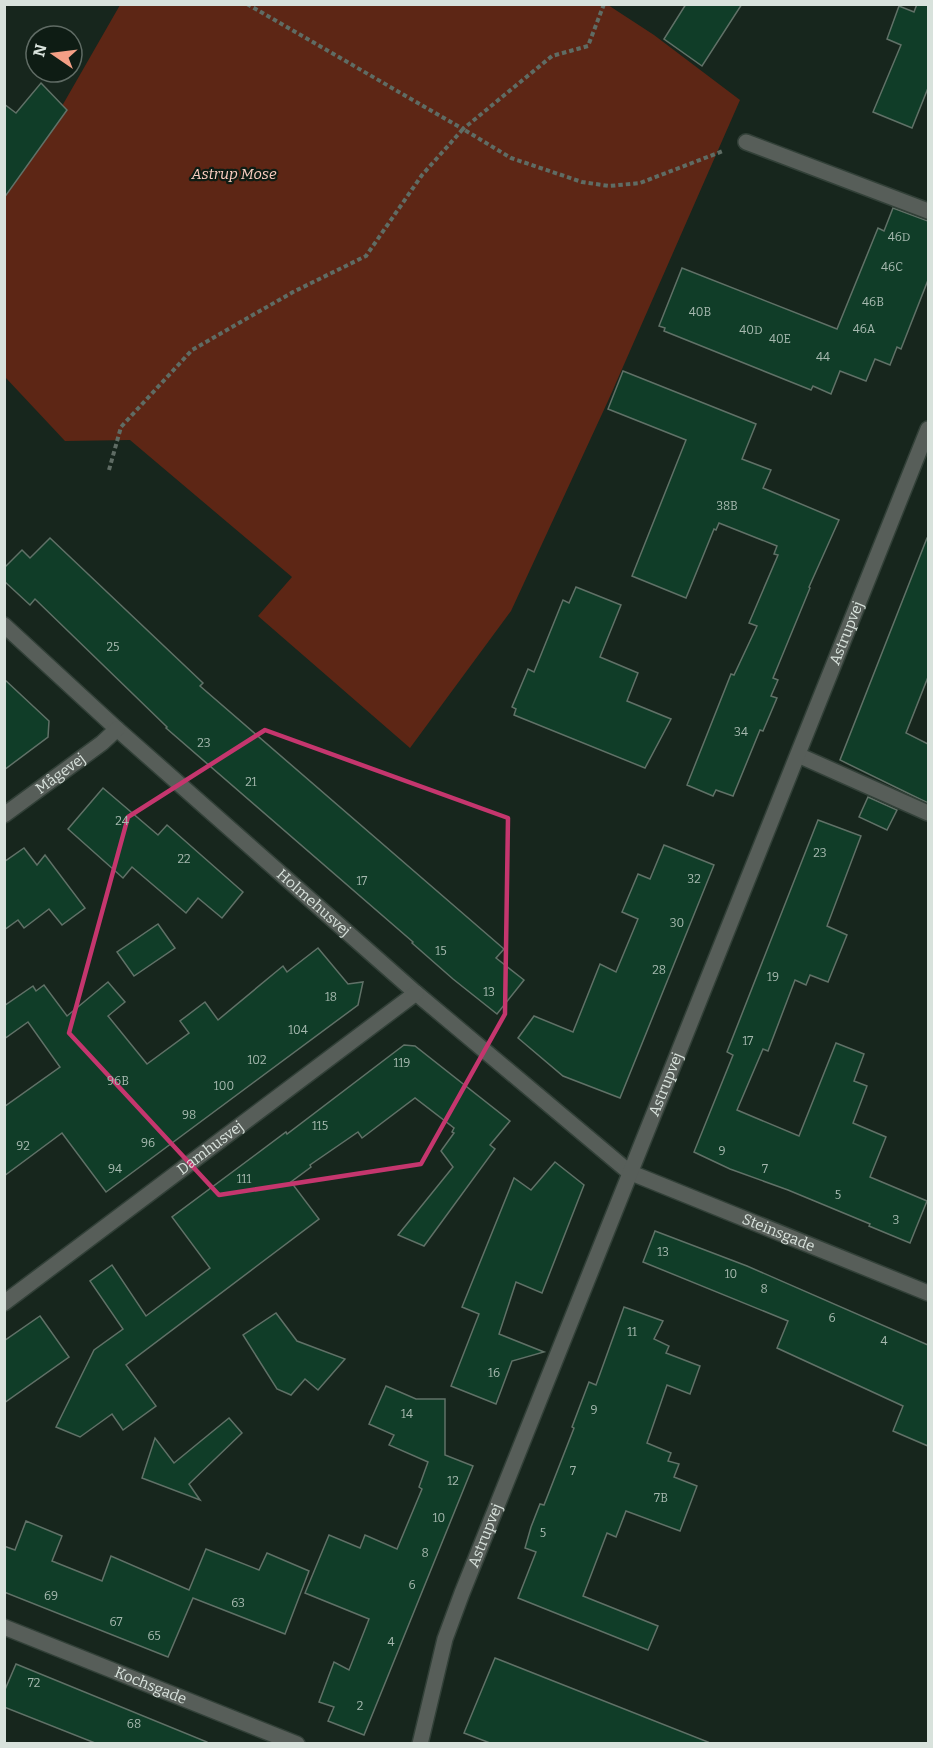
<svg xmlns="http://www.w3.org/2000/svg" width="933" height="1748" font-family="Bitter,serif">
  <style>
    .green { fill: #5d2615 }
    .building { fill: #103d28; stroke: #607167; stroke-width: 1.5 }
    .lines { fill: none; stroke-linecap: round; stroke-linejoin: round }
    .minor-casing { stroke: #324038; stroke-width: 18 }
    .path { stroke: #5f6c64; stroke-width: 4; stroke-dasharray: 4.5 3; stroke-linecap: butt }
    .minor { stroke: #575e59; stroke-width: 15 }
    .marked { fill: none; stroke: #c5366e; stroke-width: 4.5; stroke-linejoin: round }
    .labels { text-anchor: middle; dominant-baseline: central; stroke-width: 4.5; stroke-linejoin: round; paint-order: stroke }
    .number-label { font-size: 12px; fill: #a6b9af }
    .park-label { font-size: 15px; font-style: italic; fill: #facec0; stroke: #0e1c14 }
    .street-label { font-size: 15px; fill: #d8e2dc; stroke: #0e1c14 }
  </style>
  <rect width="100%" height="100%" fill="#17261d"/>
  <path class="green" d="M120,5H608L654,35L740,100L608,401L511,611L410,748L258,616L292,577L130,440L65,441L5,377V193L58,113Z"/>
  <g class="building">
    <path d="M686,4H742L702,66L664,39Z"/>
    <path d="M917,4H928V88L912,128L873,112L901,45L887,39L899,6L914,12Z"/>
    <path d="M41,83L67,110L4,198V104L16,113Z"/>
    <path d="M893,208L928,221V280L901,349L897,347L890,365L875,359L866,381L840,371L831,394L813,386L811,390L664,331L665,328L659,326L682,268L837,329L878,228L884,231Z"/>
    <path d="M623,371L756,424L742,459L771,470L763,488L839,520L809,587L810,588L773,678L778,680L771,696L777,698L763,731L760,730L733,796L716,790L713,796L687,785L731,674L734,675L757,626L749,623L778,555L774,554L777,546L719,523L716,530L714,529L686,598L632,576L686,440L608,409Z"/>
    <path d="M50,538L203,683L200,686L504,949L496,958L524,980L497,1014L453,979L412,943L413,942L166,728L167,727L35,599L30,605L4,581V568L22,550L30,558Z"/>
    <path d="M927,538H928V677L906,733L928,744V803L840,760Z"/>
    <path d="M576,587L621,605L600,657L638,673L627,701L671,719L645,768L514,715L516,709L512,707L528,669L534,672L563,600L569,603Z"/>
    <path d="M4,679L49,721L48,737L4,770Z"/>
    <path d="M103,788L158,835L167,825L243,892L222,918L198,898L186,913L132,867L123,878L68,829Z"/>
    <path d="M868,797L897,810L887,830L859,817Z"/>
    <path d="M818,820L861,836L827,926L847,935L828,982L810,975L806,985L795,980L768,1051L763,1049L737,1110L799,1136L836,1043L864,1054L854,1081L867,1086L853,1123L886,1137L870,1177L927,1201L910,1243L869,1226L870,1224L788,1190L730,1169L694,1152L733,1055L727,1052Z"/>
    <path d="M664,845L714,865L620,1098L563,1076L518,1038L534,1016L573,1032L600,964L616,972L638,919L622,912L638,874L650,879Z"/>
    <path d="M24,848L37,865L45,855L85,908L62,925L49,909L24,928L18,920L4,930V862Z"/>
    <path d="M158,924L175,948L134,976L117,952Z"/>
    <path d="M318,948L348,984L363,982L358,1005L106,1192L62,1133L4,1176V1107L60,1067L28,1022L4,1039V1006L33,986L36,991L44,985L67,1016L108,982L125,1002L108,1016L147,1064L189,1033L180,1021L205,1002L218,1020L283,966L287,972Z"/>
    <path d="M404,1045L415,1046L510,1121L490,1145L495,1149L424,1246L398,1235L453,1167L441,1151L454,1133L452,1132L454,1128L415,1098L362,1138L358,1132L310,1165L311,1167L291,1182L319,1219L126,1365L156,1406L123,1430L112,1414L80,1437L56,1427L94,1350L123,1329L90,1281L112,1265L146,1316L210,1268L172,1217L286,1132L287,1134Z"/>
    <path d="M555,1162L584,1185L542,1293L516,1282L499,1334L544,1352L512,1361L496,1404L451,1386L479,1314L462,1307L514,1178L531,1190Z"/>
    <path d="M655,1231L747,1266L928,1345V1446L893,1431L903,1406L777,1348L788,1321L643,1262Z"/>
    <path d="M624,1307L663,1321L654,1339L669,1346L666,1353L700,1366L690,1394L667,1385L647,1443L671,1453L668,1461L679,1464L674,1477L697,1486L680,1531L626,1511L616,1537L607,1533L583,1596L658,1626L648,1650L518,1598L536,1552L525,1548L531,1527L540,1504L544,1505L574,1428L572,1427L589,1382L596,1385Z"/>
    <path d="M276,1313L297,1341L345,1359L318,1390L305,1379L291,1395L277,1389L243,1335Z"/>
    <path d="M40,1316L69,1357L4,1403V1341Z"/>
    <path d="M386,1386L416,1399H445V1455L473,1466L364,1735L328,1721L334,1707L319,1702L334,1662L349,1670L369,1619L305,1593L329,1535L360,1548L365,1535L397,1549L422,1489L419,1487L428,1462L389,1445L394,1435L369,1424Z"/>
    <path d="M229,1418L242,1433L189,1484L200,1500L142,1478L155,1438L174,1463Z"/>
    <path d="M26,1521L62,1536L52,1561L102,1581L111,1556L189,1590L206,1549L259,1570L267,1553L309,1571L285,1634L193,1598L168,1657L4,1592V1546L15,1550Z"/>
    <path d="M495,1658L708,1742L707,1743H490L464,1733Z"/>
    <path d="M16,1664L207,1742V1743H95L4,1707V1692Z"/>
  </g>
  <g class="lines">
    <g class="minor-casing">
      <g id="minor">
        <path d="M746,142L928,211"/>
        <path id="s1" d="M4,625L117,729L416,993L629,1172L928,1293"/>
        <path d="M798,755L928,813"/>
        <path id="s2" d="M4,815L102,743L117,729"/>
        <path id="s3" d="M4,1303L416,993"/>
        <path id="s4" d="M4,1627L297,1744"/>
        <path id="s5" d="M420,1744L445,1639L462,1593L928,429"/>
      </g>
    </g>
    <g class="path">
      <path d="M247,4L463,129L552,56L588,46L604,4"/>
      <path d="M109,470L121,427L192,350L293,292L366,256L422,175L463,129L511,158L582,182L609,186L640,183L723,151"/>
    </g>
    <use href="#minor" class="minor"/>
  </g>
  <path class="marked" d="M265,730L508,818L505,1014L421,1164L219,1195L69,1033L128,817Z"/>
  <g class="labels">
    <g class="number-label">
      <text x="899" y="237">46D</text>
      <text x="892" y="267">46C</text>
      <text x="873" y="302">46B</text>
      <text x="700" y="312">40B</text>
      <text x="864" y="329">46A</text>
      <text x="751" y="330">40D</text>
      <text x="780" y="339">40E</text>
      <text x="823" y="357">44</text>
      <text x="727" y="506">38B</text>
      <text x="113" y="647">25</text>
      <text x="741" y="732">34</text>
      <text x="204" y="743">23</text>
      <text x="251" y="782">21</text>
      <text x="122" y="821">24</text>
      <text x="820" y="853">23</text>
      <text x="184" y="859">22</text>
      <text x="694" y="879">32</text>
      <text x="362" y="881">17</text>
      <text x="677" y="923">30</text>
      <text x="441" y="951">15</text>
      <text x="659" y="970">28</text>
      <text x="773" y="977">19</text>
      <text x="489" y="992">13</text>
      <text x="331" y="997">18</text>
      <text x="298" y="1030">104</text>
      <text x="748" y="1041">17</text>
      <text x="257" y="1060">102</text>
      <text x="402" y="1063">119</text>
      <text x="118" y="1081">96B</text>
      <text x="224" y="1086">100</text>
      <text x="189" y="1115">98</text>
      <text x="320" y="1126">115</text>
      <text x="148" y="1143">96</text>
      <text x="23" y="1146">92</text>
      <text x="722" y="1151">9</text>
      <text x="115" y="1169">94</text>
      <text x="765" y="1169">7</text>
      <text x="244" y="1179">111</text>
      <text x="838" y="1195">5</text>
      <text x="896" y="1220">3</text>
      <text x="663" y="1252">13</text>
      <text x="731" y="1274">10</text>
      <text x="764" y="1289">8</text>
      <text x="832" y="1318">6</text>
      <text x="632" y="1332">11</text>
      <text x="884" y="1341">4</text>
      <text x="494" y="1373">16</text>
      <text x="594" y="1410">9</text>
      <text x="407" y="1414">14</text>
      <text x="573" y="1471">7</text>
      <text x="453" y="1481">12</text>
      <text x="661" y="1498">7B</text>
      <text x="439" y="1518">10</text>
      <text x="543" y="1533">5</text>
      <text x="425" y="1553">8</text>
      <text x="412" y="1585">6</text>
      <text x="51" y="1596">69</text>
      <text x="238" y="1603">63</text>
      <text x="116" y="1622">67</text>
      <text x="154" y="1636">65</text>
      <text x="391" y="1642">4</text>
      <text x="34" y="1683">72</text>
      <text x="360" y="1706">2</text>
      <text x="134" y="1724">68</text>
    </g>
    <g class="park-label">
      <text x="234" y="174">Astrup Mose</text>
    </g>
    <g class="street-label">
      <text stroke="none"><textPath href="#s5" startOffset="1191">Astrupvej</textPath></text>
      <text stroke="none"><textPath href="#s2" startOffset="70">Mågevej</textPath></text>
      <text stroke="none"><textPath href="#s1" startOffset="416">Holmehusvej</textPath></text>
      <text stroke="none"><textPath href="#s5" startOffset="705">Astrupvej</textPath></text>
      <text stroke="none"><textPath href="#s3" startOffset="258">Damhusvej</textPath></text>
      <text stroke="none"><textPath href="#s1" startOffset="992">Steinsgade</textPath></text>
      <text stroke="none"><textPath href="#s5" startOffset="219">Astrupvej</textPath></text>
      <text stroke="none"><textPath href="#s4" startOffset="158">Kochsgade</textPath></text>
    </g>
  </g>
  <rect width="933" height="1748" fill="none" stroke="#d8e2dc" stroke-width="12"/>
  <g transform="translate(54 54) rotate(284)"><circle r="28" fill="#0e1c14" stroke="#5f6b64" stroke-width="1.5"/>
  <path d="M0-4.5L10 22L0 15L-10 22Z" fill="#f39f85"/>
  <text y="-9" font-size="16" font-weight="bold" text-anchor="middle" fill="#d8e2dc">N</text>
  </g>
</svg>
